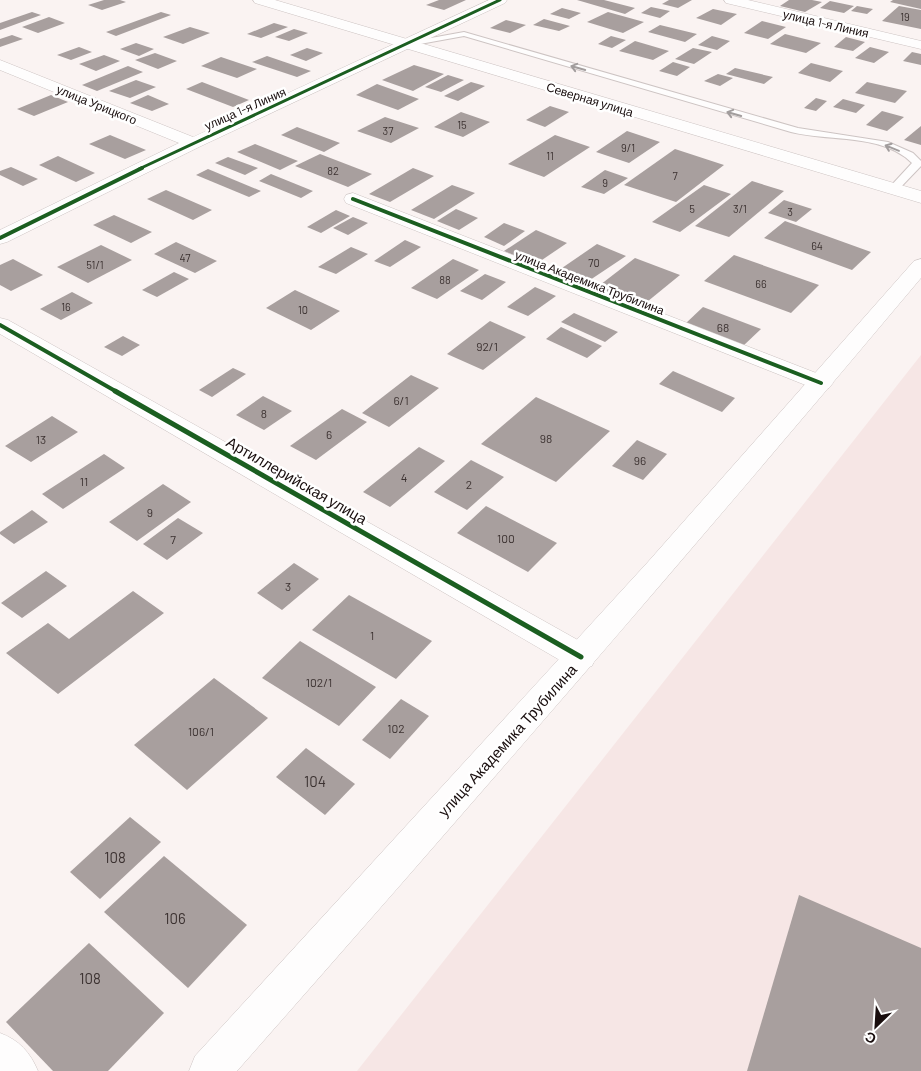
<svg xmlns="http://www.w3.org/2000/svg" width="921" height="1071" font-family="Barlow,sans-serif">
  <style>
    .built { fill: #f6e6e5 }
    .building { fill: #a89f9e }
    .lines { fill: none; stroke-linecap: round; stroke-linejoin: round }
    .lane-casing { stroke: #cdc4c3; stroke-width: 2 }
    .street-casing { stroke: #cdc4c3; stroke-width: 1 }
    .secondary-casing { stroke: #cdc4c3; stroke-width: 1 }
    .lane { fill: #fefdfd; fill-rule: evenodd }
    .street { fill: #fefdfd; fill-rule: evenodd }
    .secondary { fill: #fefdfd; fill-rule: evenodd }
    .cycleway-far2-casing { stroke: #fff; stroke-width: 5 }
    .cycleway-far1-casing { stroke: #fff; stroke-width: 6 }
    .cycleway-casing { stroke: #fff; stroke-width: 8 }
    .cycleway-far2 { stroke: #1b5e20; stroke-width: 3 }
    .cycleway-far1 { stroke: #1b5e20; stroke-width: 4 }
    .cycleway { stroke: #1b5e20; stroke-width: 5 }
    .oneway { stroke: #a29d9d }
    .labels { text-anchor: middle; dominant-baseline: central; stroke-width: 5; stroke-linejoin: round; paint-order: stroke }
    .far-number-label { font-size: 11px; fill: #3c3231 }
    .far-street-label { font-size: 12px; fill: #180d0d; stroke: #fff }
    .number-label { font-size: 12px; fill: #3c3231 }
    .street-label { font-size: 15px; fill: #180d0d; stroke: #fff }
    .near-number-label { font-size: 15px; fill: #3c3231 }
  </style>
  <rect width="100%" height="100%" fill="#faf3f2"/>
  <path class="built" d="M921,355V1071H357Z"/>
  <g class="building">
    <path d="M104,0H120L126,2L102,10L88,5Z"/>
    <path d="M439,0H466L444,10L426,5Z"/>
    <path d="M577,0H604L635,8L625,14Z"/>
    <path d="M669,0H692L678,8L662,4Z"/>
    <path d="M789,0H812L822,2L805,12L780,6Z"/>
    <path d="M893,0H921V9L890,2Z"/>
    <path d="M830,1L854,6L844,13L820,8Z"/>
    <path d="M857,6L873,9L867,14L851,11Z"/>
    <path d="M899,6L921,10V29L882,21Z"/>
    <path d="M651,7L670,11L660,18L641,13Z"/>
    <path d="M562,8L581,13L569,19L550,14Z"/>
    <path d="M713,9L737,14L721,25L696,18Z"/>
    <path d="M32,12L41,15L0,30V23Z"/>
    <path d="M161,12L171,15L116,36L106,32Z"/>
    <path d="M608,12L644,22L623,33L587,22Z"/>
    <path d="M49,17L65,23L38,33L22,27Z"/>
    <path d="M544,19L570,26L559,31L533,25Z"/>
    <path d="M506,20L526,25L510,33L490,28Z"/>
    <path d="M762,21L786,27L768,39L744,33Z"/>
    <path d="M274,23L288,27L261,38L247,34Z"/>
    <path d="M660,25L697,34L685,42L648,32Z"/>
    <path d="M190,27L210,33L183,44L163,37Z"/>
    <path d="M294,29L308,33L289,41L275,37Z"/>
    <path d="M785,34L821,43L806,53L770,44Z"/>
    <path d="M12,35L23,39L0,47V39Z"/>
    <path d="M611,36L626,40L612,48L598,44Z"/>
    <path d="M712,36L730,41L717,50L698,45Z"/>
    <path d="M846,37L865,42L853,51L834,47Z"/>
    <path d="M635,41L669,51L653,60L619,51Z"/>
    <path d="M136,43L154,49L139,56L120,49Z"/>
    <path d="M79,47L92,52L71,60L57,55Z"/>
    <path d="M870,47L889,52L874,63L855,58Z"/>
    <path d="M307,48L323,53L306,61L290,55Z"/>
    <path d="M693,48L712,52L694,64L675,59Z"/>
    <path d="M912,52L921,54V65L903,61Z"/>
    <path d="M155,53L177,61L158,69L135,60Z"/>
    <path d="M104,55L120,61L96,71L79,64Z"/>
    <path d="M267,56L311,71L297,77L252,62Z"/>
    <path d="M221,57L257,69L237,78L201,66Z"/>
    <path d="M673,62L690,67L677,76L659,71Z"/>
    <path d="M811,63L843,71L830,82L798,73Z"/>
    <path d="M414,65L444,74L413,91L382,80Z"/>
    <path d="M128,66L143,72L97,91L82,85Z"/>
    <path d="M735,68L773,77L764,84L726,74Z"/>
    <path d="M718,74L733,78L720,86L704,81Z"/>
    <path d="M448,75L464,80L441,92L425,87Z"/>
    <path d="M136,80L156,87L130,98L109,91Z"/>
    <path d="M202,82L249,100L233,107L186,89Z"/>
    <path d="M471,82L485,86L458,101L444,96Z"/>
    <path d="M867,82L907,91L895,103L855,93Z"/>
    <path d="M377,84L419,99L398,110L356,95Z"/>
    <path d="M51,95L68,102L34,116L17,109Z"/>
    <path d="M148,95L169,104L152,111L130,103Z"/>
    <path d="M816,98L827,101L816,111L804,108Z"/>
    <path d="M843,99L865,105L856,113L833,107Z"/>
    <path d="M550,106L569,112L545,127L526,120Z"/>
    <path d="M882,111L904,117L887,131L866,125Z"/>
    <path d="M461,112L490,122L463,137L434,127Z"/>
    <path d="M385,117L419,128L391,143L357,131Z"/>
    <path d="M921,126V145L904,140Z"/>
    <path d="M297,127L340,143L324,152L281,135Z"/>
    <path d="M627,131L660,142L629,163L596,152Z"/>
    <path d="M110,135L146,150L125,159L89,144Z"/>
    <path d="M555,135L590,147L544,177L508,164Z"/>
    <path d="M255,144L298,161L280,170L237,152Z"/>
    <path d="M675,149L724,165L676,202L624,185Z"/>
    <path d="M320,154L372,174L348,187L295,166Z"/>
    <path d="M58,156L95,173L76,182L39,165Z"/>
    <path d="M228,157L258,168L245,175L215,163Z"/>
    <path d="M11,167L38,179L23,186L0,175V171Z"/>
    <path d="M413,168L434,176L390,202L369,194Z"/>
    <path d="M208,169L261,191L249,197L196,175Z"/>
    <path d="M605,170L628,178L604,194L581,187Z"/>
    <path d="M271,174L313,191L301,198L259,181Z"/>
    <path d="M752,181L784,191L729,237L695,226Z"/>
    <path d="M452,185L475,193L434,219L411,210Z"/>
    <path d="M704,185L731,194L680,232L652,222Z"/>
    <path d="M166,190L212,210L193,220L147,199Z"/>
    <path d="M784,200L812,209L796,222L768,213Z"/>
    <path d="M456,209L478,218L459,230L437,221Z"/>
    <path d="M336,210L350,216L321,233L307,227Z"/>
    <path d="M114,215L152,232L131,243L93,225Z"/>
    <path d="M353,217L368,223L348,235L333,228Z"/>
    <path d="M785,221L871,252L852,270L764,238Z"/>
    <path d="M504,223L525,231L504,246L484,237Z"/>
    <path d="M536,230L567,243L536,264L504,251Z"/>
    <path d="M405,240L421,247L390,267L374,261Z"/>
    <path d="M176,242L217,261L195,273L154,254Z"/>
    <path d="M597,244L626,256L590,280L562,268Z"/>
    <path d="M101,245L132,260L88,283L57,267Z"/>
    <path d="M351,247L368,254L336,274L318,267Z"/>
    <path d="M734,255L819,285L791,313L704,281Z"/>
    <path d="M635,258L680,275L642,306L596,288Z"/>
    <path d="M13,259L43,275L11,291L0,285V265Z"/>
    <path d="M453,259L479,270L437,299L411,288Z"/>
    <path d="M174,272L189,279L157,297L142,290Z"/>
    <path d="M485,274L506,282L482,300L460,291Z"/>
    <path d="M535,287L556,296L528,316L507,307Z"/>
    <path d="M295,290L340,311L311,330L266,308Z"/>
    <path d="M72,292L93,303L61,320L40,309Z"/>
    <path d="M703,307L761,329L743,346L685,324Z"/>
    <path d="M574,313L618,332L605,342L561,322Z"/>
    <path d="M490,321L526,337L483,370L447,354Z"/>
    <path d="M561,327L602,346L587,358L546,339Z"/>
    <path d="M123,336L140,345L122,356L104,347Z"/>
    <path d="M233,368L246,374L212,397L199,390Z"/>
    <path d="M673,371L735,398L722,412L659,384Z"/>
    <path d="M411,375L439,388L389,427L362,413Z"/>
    <path d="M263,396L292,411L264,430L236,415Z"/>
    <path d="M536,397L610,431L556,482L481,444Z"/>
    <path d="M342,409L367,422L316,460L290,446Z"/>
    <path d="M52,416L78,432L31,462L5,446Z"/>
    <path d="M637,440L667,454L643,480L612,466Z"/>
    <path d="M419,447L445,461L390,507L363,492Z"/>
    <path d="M104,454L125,468L63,509L42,494Z"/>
    <path d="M471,460L504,477L467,510L434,492Z"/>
    <path d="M163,484L191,502L137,541L109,522Z"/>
    <path d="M486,506L557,543L528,572L457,533Z"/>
    <path d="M32,510L48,522L14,544L0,534V532Z"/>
    <path d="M178,518L203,533L167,560L143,544Z"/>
    <path d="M294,563L319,579L282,610L257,593Z"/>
    <path d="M46,571L67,586L22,618L1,603Z"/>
    <path d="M133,591L164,613L58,694L6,653L48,623L69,639Z"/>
    <path d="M349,595L432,641L396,679L312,630Z"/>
    <path d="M300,641L376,687L339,726L262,678Z"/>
    <path d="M214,678L268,718L187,790L134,745Z"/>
    <path d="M401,699L429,716L390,759L362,740Z"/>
    <path d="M306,748L355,784L325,815L276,777Z"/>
    <path d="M130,817L161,842L100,899L70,872Z"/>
    <path d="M164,856L247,925L188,988L104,912Z"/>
    <path d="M799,895L921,948V1071H747Z"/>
    <path d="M89,943L164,1013L108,1071H53L6,1022Z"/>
  </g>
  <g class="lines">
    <g class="lane-casing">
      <path id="lane" d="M464,32L798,128L888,142L913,153L921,161V166L897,191L893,192L888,189L912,163C882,133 830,142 791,132L464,36L409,46L405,44L409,42Z"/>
    </g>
    <g class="street-casing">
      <g id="street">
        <path d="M489,0H507L505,3L199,147L7,242L0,244V230L179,143L0,70V60L193,137Z"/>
        <path d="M724,0H748L921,41V49L726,3Z"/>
        <path d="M353,193L829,378L833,383L829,388L821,390L813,388L346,203L344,199L346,195Z"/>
        <path d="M0,318L8,320L592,648L596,657L592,666L581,669L570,666L0,334Z"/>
        <path d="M0,1033C19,1040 30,1052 38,1071H0Z"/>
      </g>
    </g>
    <g class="secondary-casing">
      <g id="secondary">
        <path d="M253,0H275L921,191V203L255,3Z"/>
        <path d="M921,259V278C697,545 468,809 237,1071H189L195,1056L647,563L914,261Z"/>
      </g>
    </g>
    <use href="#lane" class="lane"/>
    <use href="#street" class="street"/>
    <use href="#secondary" class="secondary"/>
    <g class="cycleway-far2-casing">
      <path id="cycleway-far2" d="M139,169L500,0"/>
    </g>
    <g class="cycleway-far1-casing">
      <g id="cycleway-far1">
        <path d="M353,199L821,383"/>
        <path d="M0,238L142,168"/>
        <path d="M0,325L117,392"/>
      </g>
    </g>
    <g class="cycleway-casing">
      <path id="cycleway" d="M115,391L581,657"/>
    </g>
    <use href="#cycleway-far2" class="cycleway-far2"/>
    <use href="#cycleway-far1" class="cycleway-far1"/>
    <use href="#cycleway" class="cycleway"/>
  </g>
  <defs><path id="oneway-shaft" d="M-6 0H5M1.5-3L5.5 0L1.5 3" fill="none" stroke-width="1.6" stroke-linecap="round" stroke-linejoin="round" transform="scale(1.25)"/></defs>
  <g class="oneway">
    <use href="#oneway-shaft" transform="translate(578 68) rotate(-164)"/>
    <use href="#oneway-shaft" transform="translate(734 114) rotate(-164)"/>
    <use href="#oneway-shaft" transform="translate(892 148) rotate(-158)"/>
  </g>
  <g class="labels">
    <g class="far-number-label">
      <text x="905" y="16">19</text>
      <text x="462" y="124">15</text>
      <text x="388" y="130">37</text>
      <text x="628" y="147">9/1</text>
      <text x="550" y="155">11</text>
      <text x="333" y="170">82</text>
      <text x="675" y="175">7</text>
      <text x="605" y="182">9</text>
      <text x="692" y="208">5</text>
      <text x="740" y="208">3/1</text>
      <text x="790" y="211">3</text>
      <text x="817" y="245">64</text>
      <text x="185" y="257">47</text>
      <text x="594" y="262">70</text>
      <text x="95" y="264">51/1</text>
      <text x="445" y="279">88</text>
      <text x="761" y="283">66</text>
      <text x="66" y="306">16</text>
      <text x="303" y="309">10</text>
    </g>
    <g class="far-street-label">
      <text transform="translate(826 23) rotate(13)">улица 1-я Линия</text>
      <text transform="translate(590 99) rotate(17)">Северная улица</text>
      <text transform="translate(97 104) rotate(22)">улица Урицкого</text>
      <text transform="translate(245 108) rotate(-24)">улица 1-я Линия</text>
      <text transform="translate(590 282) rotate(21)">улица Академика Трубилина</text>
    </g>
    <g class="number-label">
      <text x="723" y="327">68</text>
      <text x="487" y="346">92/1</text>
      <text x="401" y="400">6/1</text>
      <text x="264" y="413">8</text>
      <text x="329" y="434">6</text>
      <text x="546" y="438">98</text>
      <text x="41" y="439">13</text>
      <text x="640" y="460">96</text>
      <text x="404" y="477">4</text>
      <text x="84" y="481">11</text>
      <text x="469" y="484">2</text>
      <text x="150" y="512">9</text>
      <text x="506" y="538">100</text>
      <text x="173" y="539">7</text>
      <text x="288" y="586">3</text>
      <text x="372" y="635">1</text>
      <text x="319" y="682">102/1</text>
      <text x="396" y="728">102</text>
      <text x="201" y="731">106/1</text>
    </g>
    <g class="street-label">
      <text transform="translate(297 480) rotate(30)">Артиллерийская улица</text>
      <text transform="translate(507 740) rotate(-48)">улица Академика Трубилина</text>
    </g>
    <g class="near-number-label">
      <text x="315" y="781">104</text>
      <text x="115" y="857">108</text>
      <text x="175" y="918">106</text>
      <text x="90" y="978">108</text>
    </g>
  </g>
  <g transform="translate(876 1026) rotate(205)" stroke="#ffffff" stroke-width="4" paint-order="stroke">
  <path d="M0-4L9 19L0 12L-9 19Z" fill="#180d0d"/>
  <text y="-8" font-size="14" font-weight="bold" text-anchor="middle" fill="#180d0d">С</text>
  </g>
</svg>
